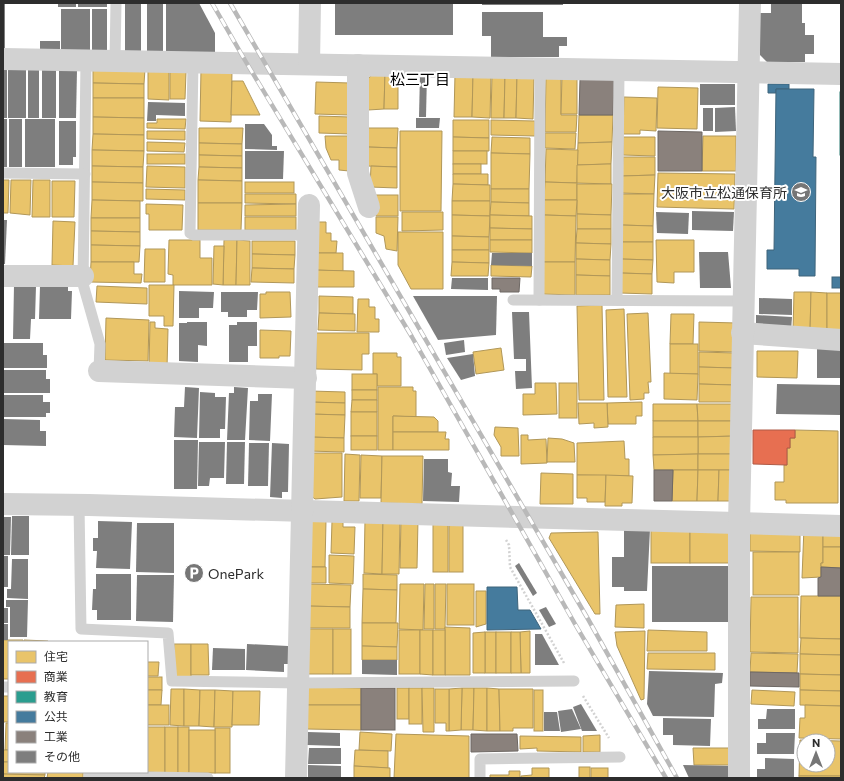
<svg xmlns="http://www.w3.org/2000/svg" width="844" height="781" font-family="Commissioner,'Noto Sans JP',sans-serif">
  <style>
    .homes { fill: #e9c46a; stroke: #b19758; fill-rule: evenodd }
    .shops { fill: #e76f51; stroke: #af5b46 }
    .schools { fill: #2a9d8f; stroke: #2b7b72 }
    .public { fill: #457b9d; stroke: #3e647b }
    .industry { fill: #8a817c; stroke: #6e6864 }
    .building { fill: #7e7e7e }
    .lines { fill: none; stroke-linecap: round; stroke-linejoin: round }
    .path { stroke: #d2d2d2; stroke-width: 2.5; stroke-dasharray: 2 2; stroke-linecap: butt }
    .lane { stroke: #d2d2d2; stroke-width: 11 }
    .street { stroke: #d2d2d2; stroke-width: 22 }
    .rail-casing { stroke: #b9b9b9; stroke-width: 4.5 }
    .rail { stroke: #fff; stroke-width: 3; stroke-dasharray: 9; stroke-linecap: butt }
    .labels { text-anchor: middle; dominant-baseline: central; stroke-width: 4; stroke-linejoin: round; paint-order: stroke }
    .poi-label { font-size: 14px; fill: #2d2d2d; stroke: #fff; text-anchor: end }
    .neighbourhood-label { font-size: 15px; fill: #000; stroke: #fff }
  </style>
  <rect width="100%" height="100%" fill="#fff"/>
  <g class="homes">
    <path d="M93,68L145,69L144,84L93,83Z"/>
    <path d="M201,70L232,71L231,122L200,121Z"/>
    <path d="M148,71H169V100L148,99Z"/>
    <path d="M170,72H186L185,99H170Z"/>
    <path d="M374,72H385L384,109L368,110V79Z"/>
    <path d="M385,72L398,73V109H384Z"/>
    <path d="M455,74L473,75L472,117H454Z"/>
    <path d="M473,75H491L490,118L472,117Z"/>
    <path d="M492,75H505L504,118H491Z"/>
    <path d="M505,75H517L516,118H504Z"/>
    <path d="M517,75L534,76L533,119L516,118Z"/>
    <path d="M546,76H561V115H577L576,132H545Z"/>
    <path d="M562,76H577V114H561Z"/>
    <path d="M232,81H243L260,115H231Z"/>
    <path d="M316,82L350,83L349,115L315,114Z"/>
    <path d="M93,83L144,84V98H93Z"/>
    <path d="M658,87L698,88L697,129L657,128Z"/>
    <path d="M624,97L657,98L656,131L640,130V134H623Z"/>
    <path d="M93,98H144V118L93,117Z"/>
    <path d="M579,115H613L612,142L578,143Z"/>
    <path d="M319,116L350,117V134L319,133Z"/>
    <path d="M93,117L144,118V135L93,134Z"/>
    <path d="M157,119H186L185,129L147,128V123H157Z"/>
    <path d="M453,120H489V138L453,137Z"/>
    <path d="M491,120L535,121V136L491,135Z"/>
    <path d="M199,128H243L242,144L199,143Z"/>
    <path d="M367,128H398L397,148L367,147Z"/>
    <path d="M147,131H185V140L147,139Z"/>
    <path d="M400,131H442L441,211H400Z"/>
    <path d="M545,133H576L575,149L545,148Z"/>
    <path d="M93,134L144,135V151L92,150Z"/>
    <path d="M325,136H349V171L339,170V160H331L326,148Z"/>
    <path d="M703,136H736V171H702Z"/>
    <path d="M453,137L489,138V151H453Z"/>
    <path d="M492,137L530,138V154L491,153Z"/>
    <path d="M623,137H655V156L623,155Z"/>
    <path d="M147,142L185,143L184,152L147,151Z"/>
    <path d="M612,142L611,164L577,165L578,143Z"/>
    <path d="M199,143L242,144V156L199,155Z"/>
    <path d="M367,147L397,148V167L367,166Z"/>
    <path d="M546,149L578,150L577,183L545,182Z"/>
    <path d="M92,150L144,151L143,167L92,166Z"/>
    <rect x="453" y="151" width="34" height="13"/>
    <path d="M491,153L530,154L529,189H491Z"/>
    <rect x="147" y="154" width="38" height="10"/>
    <path d="M199,155L242,156V168L199,167Z"/>
    <path d="M623,157H655V175L622,176Z"/>
    <rect x="453" y="164" width="28" height="10"/>
    <path d="M607,164H611V184L577,183V165Z"/>
    <path d="M92,166L143,167V183L92,182Z"/>
    <path d="M147,166L185,167V188L146,187Z"/>
    <path d="M371,166L397,167V188L370,187Z"/>
    <path d="M199,167L242,168V181L198,180Z"/>
    <path d="M658,173L735,174L734,209L657,207Z"/>
    <path d="M453,174H488V185L453,184Z"/>
    <path d="M655,175L654,194L622,193V176Z"/>
    <path d="M3,180H9L8,213H3Z"/>
    <path d="M11,180H31L30,215L10,213Z"/>
    <path d="M33,180H50V217H32Z"/>
    <path d="M198,180L242,181V203H198Z"/>
    <path d="M52,181H75L74,217H52Z"/>
    <path d="M92,182L143,183V201L92,200Z"/>
    <rect x="245" y="182" width="49" height="11"/>
    <path d="M545,182L577,183V200H544Z"/>
    <path d="M453,184L490,185V201H452Z"/>
    <path d="M577,184H612L611,215L577,214Z"/>
    <path d="M146,189L185,190V200L146,199Z"/>
    <path d="M491,189H529V203L491,202Z"/>
    <path d="M245,194H296V204L245,203Z"/>
    <path d="M622,194H654L653,226L621,225Z"/>
    <rect x="376" y="195" width="22" height="21"/>
    <path d="M92,200L140,201V218H91Z"/>
    <path d="M544,200H577L576,216L544,215Z"/>
    <path d="M452,201H490V216L452,215Z"/>
    <path d="M491,202L529,203V216L490,215Z"/>
    <path d="M198,203H242L241,230H198Z"/>
    <path d="M146,204L183,205L182,230H149V214H146Z"/>
    <path d="M296,204V216H245V205Z"/>
    <path d="M402,212H443V230L402,231Z"/>
    <path d="M577,214L611,215V229H577Z"/>
    <path d="M452,215L490,216L489,237L452,236Z"/>
    <path d="M490,215L532,216V229L490,228Z"/>
    <path d="M544,215L576,216L575,262H543Z"/>
    <rect x="245" y="217" width="51" height="13"/>
    <path d="M376,217H398L397,251L386,249L384,236L376,233Z"/>
    <path d="M91,218H140V232L91,231Z"/>
    <path d="M53,221L75,222L73,266L52,265Z"/>
    <path d="M313,222H326V233H331V241H337L336,253H314Z"/>
    <path d="M621,225L653,226V242H621Z"/>
    <path d="M490,228L532,229V240H490Z"/>
    <path d="M577,229H611V244L576,243Z"/>
    <path d="M91,231L140,232V246L91,245Z"/>
    <path d="M398,232H443V289H411L398,265Z"/>
    <path d="M452,236L489,237V250H452Z"/>
    <path d="M169,240H200V258H212V285H173V275L168,274Z"/>
    <path d="M224,240H237L236,285H223Z"/>
    <path d="M237,240L250,241V285H236Z"/>
    <path d="M490,240H532V253L490,252Z"/>
    <path d="M656,240H694V272H674V283L657,282Z"/>
    <path d="M252,241H295V255L252,254Z"/>
    <path d="M621,242H653V260L620,259Z"/>
    <path d="M576,243L611,244L610,260L576,259Z"/>
    <path d="M91,245L140,246L139,262H91Z"/>
    <path d="M214,246H224L223,285L213,284Z"/>
    <path d="M145,249H165V282H144Z"/>
    <path d="M452,250H489V263L452,262Z"/>
    <path d="M314,253H343V271L314,270Z"/>
    <path d="M252,254L295,255L294,269L252,268Z"/>
    <path d="M576,259L610,260V276L576,275Z"/>
    <path d="M620,259L653,260L652,274L620,273Z"/>
    <path d="M91,262H134V274H142L141,283L90,282Z"/>
    <path d="M452,262L489,263L488,276H451Z"/>
    <path d="M543,262H575V295L542,294Z"/>
    <path d="M491,265L532,266L531,277L491,276Z"/>
    <path d="M252,268L294,269V283L251,282Z"/>
    <path d="M313,270L354,271V287H313Z"/>
    <path d="M620,273L652,274V294L620,293Z"/>
    <path d="M576,275L610,276V295H576Z"/>
    <path d="M149,285H174L173,326H164V316H149Z"/>
    <path d="M97,286L147,288V304L96,302Z"/>
    <path d="M266,292H290L291,317L260,318V294H266Z"/>
    <path d="M794,292H811L810,332H793Z"/>
    <path d="M811,292L827,293V333L810,332Z"/>
    <rect x="827" y="293" width="14" height="40"/>
    <path d="M319,296L353,297V314L319,313Z"/>
    <path d="M358,299H369V307H375V319H379V332H357Z"/>
    <path d="M602,305L604,400H579L577,306Z"/>
    <path d="M624,309L627,397H608L606,310Z"/>
    <path d="M319,313L355,314V331L318,330Z"/>
    <path d="M648,313L651,382H648L649,393H644V399L630,400L627,314Z"/>
    <path d="M671,314H694L693,344H670Z"/>
    <path d="M106,318L149,320L148,361L105,360Z"/>
    <path d="M150,322H155V328L168,329L167,368L149,367Z"/>
    <path d="M699,322L737,323V352L699,351Z"/>
    <path d="M260,330L291,331L290,356H279V358H260Z"/>
    <path d="M316,333H369V354H362V370L316,369Z"/>
    <rect x="670" y="344" width="28" height="30"/>
    <path d="M501,348L504,370L476,374L473,352Z"/>
    <path d="M757,351H798L797,378L757,377Z"/>
    <path d="M699,352L735,353V368L699,367Z"/>
    <path d="M373,353H397V357H401V386H377V374H373Z"/>
    <path d="M699,367L735,368L734,385L699,384Z"/>
    <path d="M664,373L698,374L697,400L664,399Z"/>
    <rect x="352" y="374" width="25" height="16"/>
    <path d="M535,383H556L557,414L523,415V394H535Z"/>
    <rect x="559" y="383" width="18" height="35"/>
    <path d="M699,384L734,385V402H699Z"/>
    <path d="M378,387H413V391H416V417L393,416V450H378Z"/>
    <rect x="352" y="390" width="25" height="10"/>
    <path d="M310,391L345,392V403L309,402Z"/>
    <path d="M352,400H377V412H351Z"/>
    <path d="M309,402L345,403V415L309,414Z"/>
    <path d="M642,402V416H636V424H608L607,403Z"/>
    <path d="M578,403H607L608,427L594,428V423L579,424Z"/>
    <path d="M653,404H697L698,421H653Z"/>
    <path d="M697,404H736V421H698Z"/>
    <rect x="351" y="412" width="26" height="24"/>
    <path d="M309,414L345,415L344,438L309,437Z"/>
    <path d="M393,416L434,417L438,421V432H393Z"/>
    <rect x="653" y="421" width="45" height="16"/>
    <path d="M698,421H736V436L698,437Z"/>
    <path d="M495,427L518,428L519,456H501V447L494,435Z"/>
    <path d="M795,430L838,431V503H786V500H775V482H784V465H787V448H790V438H795Z"/>
    <path d="M393,432H446L445,439H449V450H393Z"/>
    <path d="M521,435H528V440L546,439L547,463L521,464Z"/>
    <rect x="351" y="436" width="26" height="14"/>
    <path d="M736,436L735,454H698V437Z"/>
    <path d="M309,437L344,438V452L308,451Z"/>
    <path d="M653,437H698V454L653,455Z"/>
    <path d="M548,438L562,439L574,443L575,462H547Z"/>
    <path d="M624,441L625,459H629V476L577,475V443Z"/>
    <path d="M310,453H342V497L315,499L310,495Z"/>
    <path d="M345,454L360,455L359,501H344Z"/>
    <path d="M698,454V470H654L653,455Z"/>
    <rect x="698" y="454" width="37" height="16"/>
    <path d="M361,455L382,456L381,498H360Z"/>
    <path d="M382,456H423L422,504L381,503Z"/>
    <path d="M673,470H698L697,501H672Z"/>
    <path d="M698,470H719L718,501H697Z"/>
    <path d="M719,470H735L731,501H718Z"/>
    <path d="M541,473L573,474V504H540Z"/>
    <path d="M577,475H606L605,502H587V498H577Z"/>
    <path d="M606,475L633,476L632,503H622V506H605Z"/>
    <path d="M309,519L326,520L325,567H308Z"/>
    <path d="M401,519H418L417,568H400Z"/>
    <path d="M365,520H383L382,574L364,573Z"/>
    <path d="M383,520H400L399,574H382Z"/>
    <path d="M332,521H343V527H355L354,554L331,553Z"/>
    <rect x="433" y="521" width="15" height="51"/>
    <rect x="449" y="521" width="14" height="51"/>
    <rect x="651" y="525" width="39" height="38"/>
    <rect x="690" y="525" width="39" height="38"/>
    <path d="M800,526V552L750,551V532Z"/>
    <path d="M804,527H823V563H821V577L802,578Z"/>
    <path d="M823,527L841,528V547H823Z"/>
    <path d="M598,532L600,614H595L549,538L551,533Z"/>
    <path d="M823,547H841V568L821,567V563H823Z"/>
    <rect x="753" y="552" width="46" height="43"/>
    <path d="M329,555L354,556L353,584L329,583Z"/>
    <path d="M307,567H326V583H306Z"/>
    <path d="M363,574L397,575V590L363,589Z"/>
    <path d="M306,584L351,585L350,607L306,606Z"/>
    <path d="M400,584H424L423,630L399,629Z"/>
    <path d="M425,584H434V629H424Z"/>
    <path d="M435,584H446L445,629H435Z"/>
    <rect x="447" y="584" width="27" height="41"/>
    <path d="M363,589L397,590L396,623H362Z"/>
    <path d="M476,591H486V624L476,627Z"/>
    <path d="M801,596H841V639L800,638Z"/>
    <path d="M751,597H798V653L750,652Z"/>
    <path d="M644,604V628L615,627L616,605Z"/>
    <path d="M306,606L350,607V628H306Z"/>
    <path d="M362,623H398L397,647L362,646Z"/>
    <path d="M445,627L470,628V675H445Z"/>
    <path d="M308,629H333V674H307Z"/>
    <rect x="333" y="629" width="18" height="45"/>
    <rect x="399" y="630" width="21" height="44"/>
    <path d="M420,630H433V675L420,674Z"/>
    <rect x="433" y="630" width="12" height="45"/>
    <path d="M648,630L707,632V651H647Z"/>
    <path d="M530,631V673H521L520,632Z"/>
    <path d="M645,631L644,699L641,700L617,646L615,632Z"/>
    <rect x="485" y="632" width="11" height="41"/>
    <path d="M485,632V673H473V633Z"/>
    <rect x="496" y="632" width="15" height="41"/>
    <path d="M511,632H520L521,673H511Z"/>
    <path d="M801,638L841,639V655L800,654Z"/>
    <path d="M3,640H23V642H9V679H3Z"/>
    <path d="M24,640L48,641V642H24Z"/>
    <path d="M174,644H191V677H178L174,673Z"/>
    <path d="M191,644H208L209,675H191Z"/>
    <path d="M362,646L397,647V660H362Z"/>
    <path d="M648,653H715V670L647,669Z"/>
    <path d="M751,653L798,654L797,673L750,672Z"/>
    <path d="M800,654L841,655V675L800,674Z"/>
    <path d="M147,662H159L158,676H147Z"/>
    <path d="M800,674L841,675V691L800,690Z"/>
    <rect x="147" y="677" width="15" height="13"/>
    <path d="M306,687L361,688V705H306Z"/>
    <rect x="397" y="688" width="12" height="31"/>
    <rect x="409" y="688" width="13" height="36"/>
    <path d="M422,688H434V732H423Z"/>
    <path d="M462,688H474L473,730H461Z"/>
    <path d="M462,688L461,730L449,731V689Z"/>
    <path d="M474,688H487V731L473,730Z"/>
    <path d="M487,688L499,689L500,731H487Z"/>
    <path d="M171,689H184V726L170,725Z"/>
    <path d="M184,689L200,690L199,726H184Z"/>
    <path d="M435,689H449V731H446V723H435Z"/>
    <path d="M499,689H533V728H513V731H500Z"/>
    <path d="M147,690H162L161,705H147Z"/>
    <path d="M200,690H215L214,727L199,726Z"/>
    <path d="M215,690L233,691L232,727H214Z"/>
    <rect x="534" y="690" width="9" height="41"/>
    <path d="M752,690L795,692L794,706L751,704Z"/>
    <path d="M800,690L841,691V706L800,705Z"/>
    <path d="M233,691H260L259,725H232Z"/>
    <rect x="3" y="696" width="6" height="26"/>
    <rect x="147" y="705" width="22" height="20"/>
    <path d="M306,705H361V730L306,729Z"/>
    <path d="M805,705L841,706V739L799,738L800,718H805Z"/>
    <path d="M6,723H9V750H5Z"/>
    <path d="M147,727H165V773L147,772Z"/>
    <rect x="165" y="727" width="13" height="46"/>
    <rect x="178" y="727" width="11" height="46"/>
    <rect x="215" y="728" width="15" height="45"/>
    <rect x="189" y="730" width="26" height="43"/>
    <path d="M360,732L392,734L391,751L359,750Z"/>
    <path d="M396,734L469,736V778H394Z"/>
    <path d="M600,735V752H583V736Z"/>
    <path d="M520,736L581,737V752L537,751V748L520,749Z"/>
    <path d="M800,740L841,741V776H799ZM804,741H828V765H804Z"/>
    <path d="M693,748H731V765H694Z"/>
    <rect x="3" y="750" width="6" height="12"/>
    <path d="M355,750L388,751V768L354,766Z"/>
    <path d="M3,762H9V772H45V775L3,774Z"/>
    <path d="M354,766L390,768V778H354Z"/>
    <rect x="579" y="767" width="11" height="11"/>
    <path d="M532,768H549V778H521V776L532,775Z"/>
    <rect x="591" y="768" width="17" height="10"/>
    <path d="M509,771H520V778H490V775H509Z"/>
    <path d="M48,772H83V778H47Z"/>
    <path d="M3,774L45,775L44,778H3Z"/>
    <rect x="799" y="776" width="42" height="2"/>
  </g>
  <path class="shops" d="M753,430H795V438H790V448H787V465L753,464Z"/>
  <rect class="schools" x="840" y="92" width="1" height="63"/>
  <g class="public">
    <path d="M768,84H789V89H776V93H768Z"/>
    <path d="M776,89H814L813,157H816L815,276H799V269H767V250H774Z"/>
    <rect x="832" y="277" width="9" height="11"/>
    <path d="M487,587H517L518,610H530L541,629L487,630Z"/>
  </g>
  <g class="industry">
    <path d="M580,79H614L613,115H579Z"/>
    <path d="M658,131L702,132V171H658Z"/>
    <path d="M492,278H520L519,292H500V289H492Z"/>
    <path d="M654,470H673L672,501H654Z"/>
    <path d="M821,567L841,568V596H818V578L821,577Z"/>
    <path d="M750,672L799,673V687L750,686Z"/>
    <rect x="361" y="688" width="34" height="42"/>
    <path d="M471,734H517L518,751L471,752Z"/>
  </g>
  <g class="building">
    <rect x="3" y="3" width="2" height="45"/>
    <rect x="58" y="3" width="18" height="4"/>
    <rect x="78" y="3" width="29" height="4"/>
    <rect x="125" y="3" width="16" height="49"/>
    <rect x="147" y="3" width="16" height="48"/>
    <path d="M166,3H199L215,33V52H166Z"/>
    <rect x="335" y="3" width="118" height="32"/>
    <rect x="482" y="3" width="81" height="2"/>
    <path d="M771,3H802V23H805V35H814V54H805V62H767L760,55V13H771Z"/>
    <rect x="61" y="9" width="29" height="41"/>
    <rect x="92" y="9" width="15" height="41"/>
    <path d="M482,12H543V37H567V46H559V57H491V36H482Z"/>
    <rect x="40" y="41" width="20" height="9"/>
    <rect x="3" y="69" width="4" height="49"/>
    <rect x="8" y="70" width="18" height="48"/>
    <rect x="28" y="70" width="11" height="48"/>
    <rect x="42" y="70" width="14" height="48"/>
    <path d="M59,70H77L76,118H59Z"/>
    <path d="M420,74H427L426,117H419Z"/>
    <rect x="700" y="84" width="35" height="21"/>
    <path d="M148,102L185,103V116L156,115V121H147Z"/>
    <path d="M735,107L736,131L715,132V108Z"/>
    <rect x="703" y="108" width="10" height="23"/>
    <path d="M416,118H440L439,128H416Z"/>
    <rect x="3" y="119" width="4" height="48"/>
    <rect x="9" y="119" width="13" height="48"/>
    <rect x="25" y="119" width="30" height="48"/>
    <path d="M59,121H76V157H73V165H59Z"/>
    <path d="M245,124H264L272,135V146H277V150L245,149Z"/>
    <path d="M245,151H284L283,179H245Z"/>
    <path d="M692,211L734,212L733,231L692,230Z"/>
    <path d="M656,212L689,213L688,234L657,233Z"/>
    <path d="M3,220H7L5,264H3Z"/>
    <path d="M699,252H728L731,288H700Z"/>
    <path d="M492,253H532V266L491,265Z"/>
    <path d="M452,278H488V290L451,289Z"/>
    <path d="M14,285L36,286L35,319H31L30,339H13Z"/>
    <path d="M40,286H68V291H72L71,319H39Z"/>
    <path d="M179,291L214,292L213,308H199V318H179Z"/>
    <path d="M221,292H258L257,310H247V317H228V312H221Z"/>
    <path d="M413,296H497L496,335L438,340Z"/>
    <path d="M759,298L792,299V315L759,314Z"/>
    <path d="M512,312H529L532,388L516,389L515,371H526V359H514Z"/>
    <path d="M756,315L792,317L791,331L756,329Z"/>
    <path d="M187,322H207V346L198,345V362L179,361V323H187Z"/>
    <path d="M237,322H257V346H248V362H229V325H237Z"/>
    <path d="M464,340L465,352L446,355L444,343Z"/>
    <path d="M4,343H43V355H47V368H4Z"/>
    <rect x="817" y="347" width="24" height="31"/>
    <path d="M473,354L475,376L461,380L447,358Z"/>
    <path d="M3,370H46V379H50V393H3Z"/>
    <path d="M777,384L841,385V415L776,414Z"/>
    <path d="M185,387L199,388L197,438L174,437L175,407H184Z"/>
    <path d="M234,387L248,388L245,440H227L229,393H234Z"/>
    <path d="M200,392L215,393V397H226L225,429H220V438H199Z"/>
    <path d="M258,394H272L270,441L249,440L250,401H258Z"/>
    <path d="M3,395H43V402H50V413H46V417H3Z"/>
    <path d="M3,419L40,420V431H46V446L3,445Z"/>
    <path d="M174,440H198L197,489H174Z"/>
    <path d="M199,442H225L224,478H210L209,486H198Z"/>
    <path d="M227,442H245L244,484H226Z"/>
    <path d="M249,443H269L268,486H248Z"/>
    <path d="M272,443L289,444L288,492H282V498L270,497Z"/>
    <path d="M424,459H448V472L452,473L451,486H460L459,502L423,501Z"/>
    <path d="M12,516H29V555H11Z"/>
    <path d="M3,517H11L10,555H3Z"/>
    <path d="M98,521L132,522L130,569L96,568L97,551H93V538H98Z"/>
    <path d="M137,523H174V573L136,572Z"/>
    <path d="M624,527L650,529L647,591H624V587H612V557H624Z"/>
    <rect x="3" y="556" width="5" height="31"/>
    <path d="M12,559H28V599L7,598V589H11Z"/>
    <path d="M519,563L537,593L533,596L515,566Z"/>
    <rect x="652" y="566" width="81" height="56"/>
    <path d="M96,574H131V620H97V610H92L93,589H96Z"/>
    <path d="M137,575H174L173,622L136,621Z"/>
    <path d="M6,600H28L27,637H10V607H6Z"/>
    <path d="M546,607L556,624L549,627L539,610Z"/>
    <rect x="3" y="608" width="5" height="15"/>
    <rect x="3" y="624" width="5" height="16"/>
    <path d="M535,634H542L559,665H535Z"/>
    <path d="M247,644L288,646V664H284V672L246,670Z"/>
    <path d="M213,648L245,649V670H212Z"/>
    <path d="M362,660H397V675L362,674Z"/>
    <path d="M649,671L723,673L722,683L715,684L714,717L653,716L647,704Z"/>
    <path d="M581,704L597,731H582L573,707Z"/>
    <path d="M572,709L581,729L561,732L558,711Z"/>
    <path d="M767,709H795V729H758V719H766Z"/>
    <path d="M544,712H557L560,731H544Z"/>
    <path d="M663,718L711,719L710,746L673,745V735H663Z"/>
    <path d="M308,732L340,733V746L307,745Z"/>
    <path d="M766,733H795L794,754H757V743H766Z"/>
    <path d="M309,748H341V764H308Z"/>
    <path d="M765,758L794,759V778H757V769H765Z"/>
    <path d="M308,765L341,766V778H308Z"/>
    <path d="M683,765L732,766V778H689Z"/>
  </g>
  <g class="lines">
    <g class="path">
      <path d="M506,540L509,545L510,567L564,663"/>
      <path d="M583,696L609,738"/>
    </g>
    <g class="lane">
      <path d="M86,61L83,284L100,344L99,371"/>
      <path d="M115,61L116,3"/>
      <path d="M193,62L190,233L194,235H308"/>
      <path d="M3,173L85,174"/>
      <path d="M513,300L743,301"/>
      <path d="M539,300L540,68"/>
      <path d="M617,300L619,70"/>
      <path d="M79,505L81,629L168,633L172,681L299,683L574,681"/>
      <path d="M3,687H9"/>
      <path d="M89,776L208,778"/>
      <path d="M480,778V759L620,757"/>
    </g>
    <g class="street">
      <path d="M3,59L841,74"/>
      <path d="M309,64L310,3"/>
      <path d="M358,65V173L369,207"/>
      <path d="M3,276H83"/>
      <path d="M742,333L841,340"/>
      <path d="M99,371L306,378"/>
      <path d="M3,504L89,505L841,526"/>
      <path d="M296,778L309,205"/>
      <path d="M739,778V524L750,3"/>
    </g>
    <g class="rail-casing">
      <g id="rail">
        <path d="M212,3L246,62L412,337L575,624L666,778"/>
        <path d="M230,3L588,619L677,778"/>
      </g>
    </g>
    <use href="#rail" class="rail"/>
  </g>
  <defs>
    <g id="school-disc" transform="scale(1)"><circle r="9.5" fill="#767676" stroke="#fff"/><path d="M0-5L7-2L0 1L-7-2ZM-4 1L0 2.5L4 1V4Q0 6-4 4Z" fill="#fff"/></g>
    <g id="parking-disc" transform="scale(1)"><circle r="9.5" fill="#767676" stroke="#fff"/><path d="M-3.5-5.5H1a3.5 3.5 0 0 1 0 7H-1V5.5H-3.5ZM-1-3.4V-.6H.8a1.4 1.4 0 0 0 0-2.8Z" fill="#fff"/></g>
  </defs>
  <g fill-rule="evenodd">
    <use href="#school-disc" x="801" y="192"/>
    <use href="#parking-disc" x="194" y="573"/>
  </g>
  <g class="labels">
    <g class="poi-label">
      <text x="787" y="192">大阪市立松通保育所</text>
      <text x="208" y="573" text-anchor="start">OnePark</text>
    </g>
    <g class="neighbourhood-label">
      <text x="420" y="79">松三丁目</text>
    </g>
  </g>
  <rect width="844" height="781" fill="none" stroke="#2d2d2d" stroke-width="8"/>
  <rect x="8" y="641" width="140" height="132" fill="#ffffff" stroke="#ababab"/>
  <rect x="16" y="651" width="20" height="12" fill="#e9c46a" stroke="#ababab"/>
  <text x="44" y="661" font-size="12" fill="#2d2d2d">住宅</text>
  <rect x="16" y="671" width="20" height="12" fill="#e76f51" stroke="#ababab"/>
  <text x="44" y="681" font-size="12" fill="#2d2d2d">商業</text>
  <rect x="16" y="691" width="20" height="12" fill="#2a9d8f" stroke="#ababab"/>
  <text x="44" y="701" font-size="12" fill="#2d2d2d">教育</text>
  <rect x="16" y="711" width="20" height="12" fill="#457b9d" stroke="#ababab"/>
  <text x="44" y="721" font-size="12" fill="#2d2d2d">公共</text>
  <rect x="16" y="731" width="20" height="12" fill="#8a817c" stroke="#ababab"/>
  <text x="44" y="741" font-size="12" fill="#2d2d2d">工業</text>
  <rect x="16" y="751" width="20" height="12" fill="#7e7e7e" stroke="#ababab"/>
  <text x="44" y="761" font-size="12" fill="#2d2d2d">その他</text>
  <g transform="translate(816 753)"><circle r="19" fill="#ffffff" stroke="#ababab"/>
  <path d="M0-3L7 15L0 10L-7 15Z" fill="#767676"/>
  <text y="-6" font-size="11" font-weight="bold" text-anchor="middle" fill="#2d2d2d">N</text>
  </g>
</svg>
